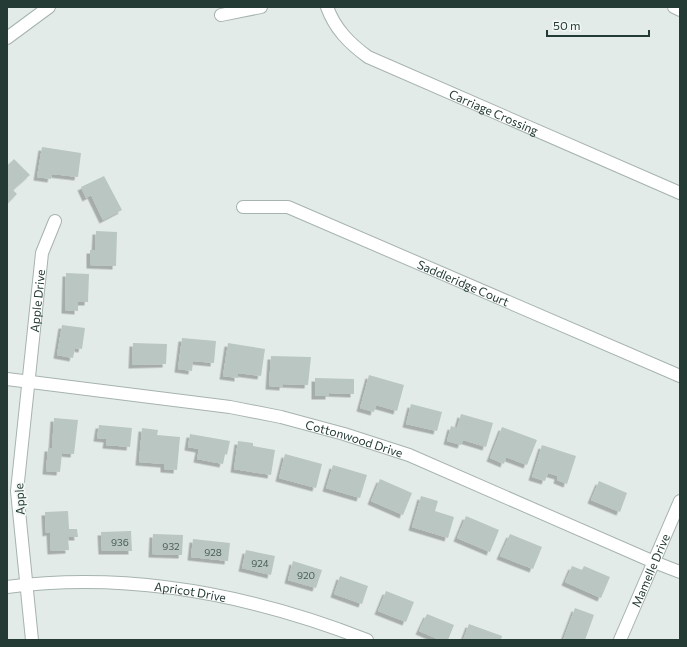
<svg xmlns="http://www.w3.org/2000/svg" width="687" height="647" font-family="Commissioner,sans-serif">
  <style>
    .building { fill: #b9c6c1; filter: url(#shadow) }
    .lines { fill: none; stroke-linecap: round; stroke-linejoin: round }
    .minor-casing { stroke: #a6b3af; stroke-width: 14 }
    .minor { stroke: #fff; stroke-width: 12 }
    .labels { text-anchor: middle; dominant-baseline: central; stroke-width: 3.5; stroke-linejoin: round; paint-order: stroke }
    .number-label { font-size: 10px; fill: #495e58 }
    .street-label { font-size: 12px; fill: #243b35; stroke: #f3f8f6 }
  </style>
  <defs>
    <filter id="shadow"><feDropShadow dx="-3.5" dy="3.5" stdDeviation="0" flood-color="#0004"/></filter>
  </defs>
  <rect width="100%" height="100%" fill="#e3ebe8"/>
  <g class="building">
    <path d="M42,147L81,153L78,177L52,174L51,179L37,177Z"/>
    <path d="M14,159L30,175L13,190L17,194L7,204V166Z"/>
    <path d="M104,176L122,210L103,220L91,195L86,198L81,187Z"/>
    <path d="M96,231L117,232L116,266L90,265V250H95Z"/>
    <path d="M66,273L89,274L88,302H78V311L65,310Z"/>
    <path d="M62,325L85,328L82,349L75,348L73,358L57,355Z"/>
    <path d="M182,338L216,341L214,363L193,361L192,371L178,369Z"/>
    <path d="M133,343L167,344L166,364L132,365Z"/>
    <path d="M228,343L265,349L261,376L238,373V378L223,376Z"/>
    <path d="M271,356L311,357L308,385L283,384V387L269,386Z"/>
    <path d="M369,375L404,385L397,411L376,405L374,412L360,408Z"/>
    <path d="M315,378L354,379V394L329,393V396H315Z"/>
    <path d="M411,404L442,412L437,431L406,424Z"/>
    <path d="M461,414L493,423L486,447L463,440L461,445L447,441L451,426L457,428Z"/>
    <path d="M54,418L78,420L74,454L62,453L60,472L46,471L48,448H52Z"/>
    <path d="M99,425L132,428L130,447L106,445L107,439L97,438Z"/>
    <path d="M502,427L537,440L527,465L506,457L504,464L490,458Z"/>
    <path d="M142,428L158,430L157,435L180,437L177,470L164,469V464L139,462Z"/>
    <path d="M190,434L230,441L227,455L225,454L223,464L197,459L199,449L188,447Z"/>
    <path d="M238,441L253,443V446L275,450L271,475L234,469Z"/>
    <path d="M542,445L576,456L567,484L557,480L558,476L548,473L545,481L532,477Z"/>
    <path d="M285,454L322,464L316,488L279,478Z"/>
    <path d="M333,465L367,475L360,498L326,488Z"/>
    <path d="M380,479L412,493L403,515L371,501Z"/>
    <path d="M599,481L627,493L620,512L591,500Z"/>
    <path d="M421,496L438,501L435,511L454,517L448,538L412,527Z"/>
    <path d="M68,511L69,529H77L78,537H68L69,550L51,551L50,532L46,533L45,512Z"/>
    <path d="M466,516L499,530L490,552L457,538Z"/>
    <path d="M131,531L132,551H102L101,532Z"/>
    <path d="M153,534L183,535L182,555L152,554Z"/>
    <path d="M510,534L542,547L533,569L500,556Z"/>
    <path d="M193,539L230,543L228,561L191,557Z"/>
    <path d="M246,550L275,556L271,575L242,568Z"/>
    <path d="M293,561L322,570L316,588L288,580Z"/>
    <path d="M572,566L582,570L584,566L610,577L601,598L565,582Z"/>
    <path d="M340,576L368,586L362,604L334,594Z"/>
    <path d="M386,591L414,602L406,622L378,611Z"/>
    <path d="M575,608L594,615L585,640H563Z"/>
    <path d="M427,614L454,625L448,640H440L419,631Z"/>
    <path d="M469,624L502,636L501,640H463Z"/>
  </g>
  <g class="lines">
    <g class="minor-casing">
      <g id="minor">
        <path id="s1" d="M327,7C335,29 349,43 368,57L680,193"/>
        <path d="M674,7L680,10"/>
        <path d="M221,15L261,7"/>
        <path d="M7,38L49,7"/>
        <path id="s2" d="M243,207H288L680,376"/>
        <path id="s3" d="M7,379L230,407L281,417L344,434L409,455L654,562L680,572"/>
        <path id="s4" d="M7,587C130,571 252,595 367,640"/>
        <path id="s5" d="M32,640L17,491L42,253L55,221"/>
        <path id="s6" d="M620,640L680,501"/>
      </g>
    </g>
    <use href="#minor" class="minor"/>
  </g>
  <g class="labels">
    <g class="number-label">
      <text x="120" y="542">936</text>
      <text x="171" y="546">932</text>
      <text x="213" y="552">928</text>
      <text x="260" y="563">924</text>
      <text x="306" y="575">920</text>
    </g>
    <g class="street-label">
      <text stroke="none"><textPath href="#s1" startOffset="203">Carriage Crossing</textPath></text>
      <text stroke="none"><textPath href="#s2" startOffset="236">Saddleridge Court</textPath></text>
      <text stroke="none"><textPath href="#s5" startOffset="341">Apple Drive</textPath></text>
      <text stroke="none"><textPath href="#s3" startOffset="353">Cottonwood Drive</textPath></text>
      <text transform="translate(19 499) rotate(-93)">Apple</text>
      <text stroke="none"><textPath href="#s6" startOffset="76">Mamelle Drive</textPath></text>
      <text stroke="none"><textPath href="#s4" startOffset="184">Apricot Drive</textPath></text>
    </g>
  </g>
  <rect width="687" height="647" fill="none" stroke="#243b35" stroke-width="16"/>
  <path d="M547 30v6h102v-6" fill="none" stroke="#243b35" stroke-width="2"/>
  <text x="553" y="30" font-size="12" fill="#243b35" stroke="#f3f8f6" stroke-width="3" paint-order="stroke">50 m</text>
</svg>
